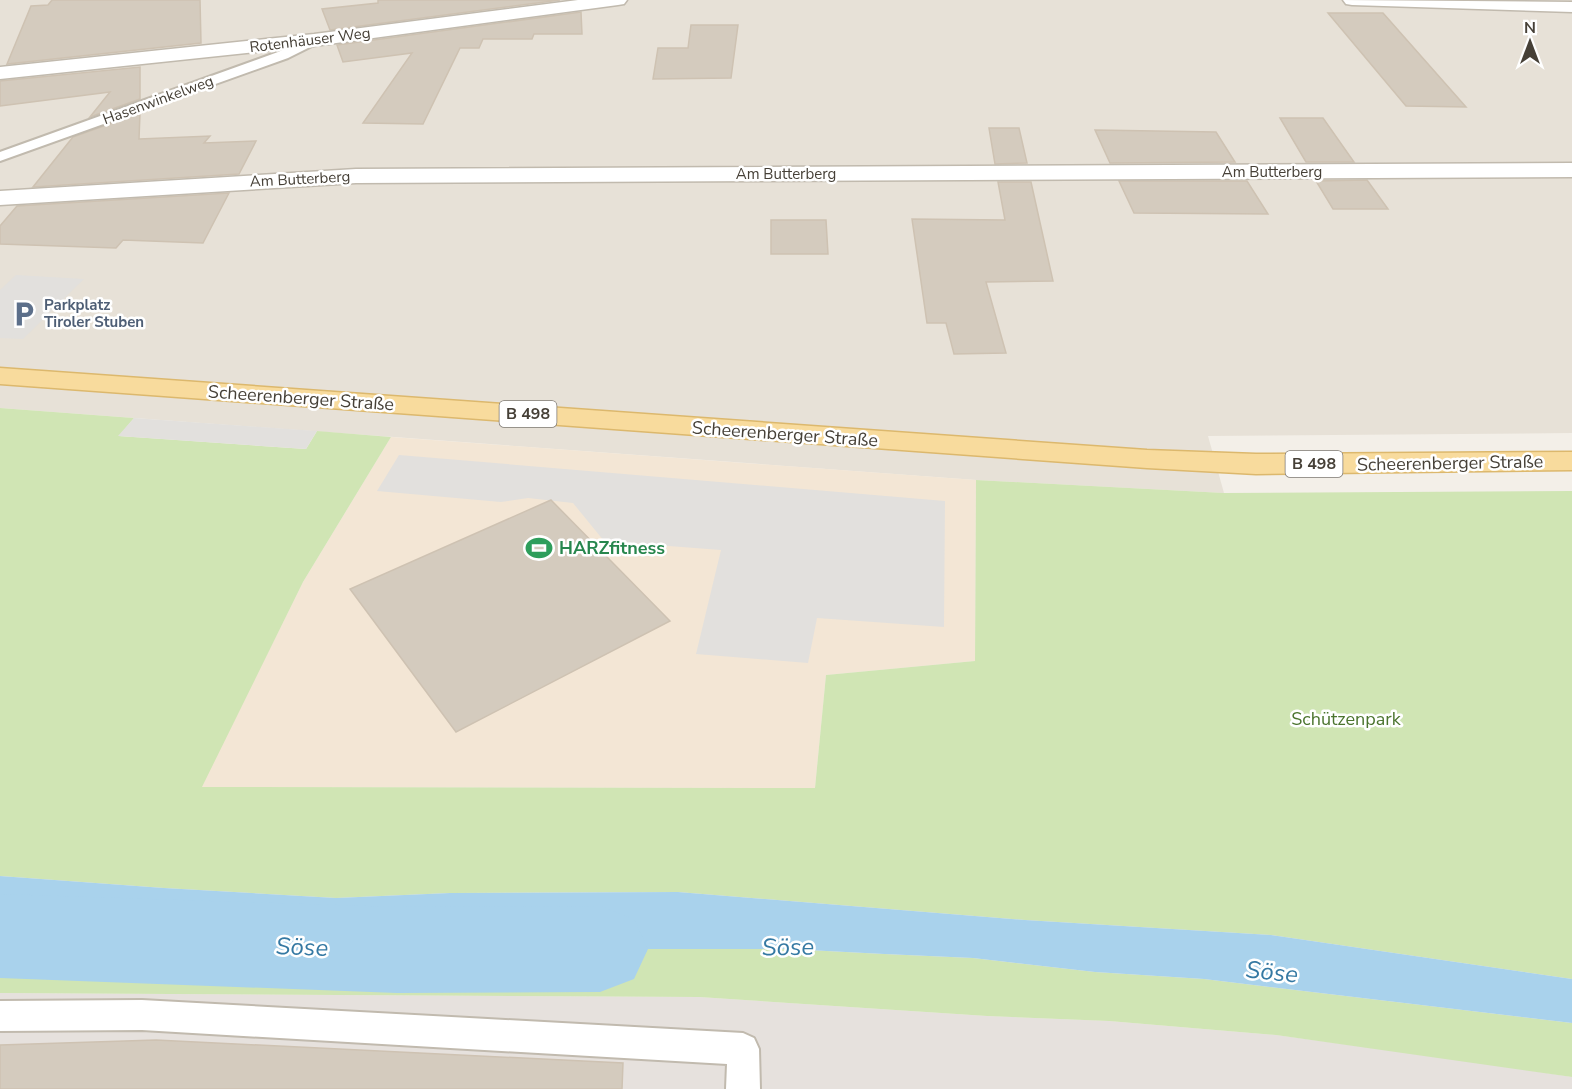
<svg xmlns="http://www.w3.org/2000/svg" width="1572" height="1089" font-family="'Nunito Sans',sans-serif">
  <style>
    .residential { fill: #e7e1d7 }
    .commercial { fill: #f3e6d5 }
    .industrial { fill: #e6e1dd }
    .green { fill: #d0e5b4 }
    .parking { fill: #e2e0dd }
    .water { fill: #a9d2ec }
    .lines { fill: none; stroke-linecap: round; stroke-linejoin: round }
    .river { fill: #a9d2ec; fill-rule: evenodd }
    .building { fill: #d4cbbe; stroke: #cec2b2; stroke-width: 1.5 }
    .lane-casing { stroke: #c1baae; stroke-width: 4 }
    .street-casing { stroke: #c1baae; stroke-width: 3 }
    .primary-casing { stroke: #dcb86d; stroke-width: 3 }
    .lane { fill: #fff; fill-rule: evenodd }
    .street { fill: #fff; fill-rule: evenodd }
    .primary { fill: #f8db9d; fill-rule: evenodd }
    .labels { text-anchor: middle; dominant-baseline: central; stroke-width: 5; stroke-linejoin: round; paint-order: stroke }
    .far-street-label { font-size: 15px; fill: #464037; stroke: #fff }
    .far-service-label { font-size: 15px; font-weight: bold; fill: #4e5e75; stroke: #fff; text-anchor: start }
    .shield { fill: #fff; stroke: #7e7973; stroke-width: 1.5 }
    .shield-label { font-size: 16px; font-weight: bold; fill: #464037 }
    .street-label { font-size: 18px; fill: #464037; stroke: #fff }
    .leisure-label { font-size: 18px; font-weight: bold; fill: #27864d; stroke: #fff; text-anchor: start }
    .park-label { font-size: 18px; fill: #4b742e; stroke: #fff }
    .near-water-label { font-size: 24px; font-style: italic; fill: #3579a3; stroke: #fff }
  </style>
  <rect width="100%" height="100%" fill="#f3efe8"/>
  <path class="residential" d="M0,0H1572V433L1208,436L1224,493L976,480L0,408Z"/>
  <path class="commercial" d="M391,437L976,480L975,661L826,675L815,788L201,787L303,582Z"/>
  <path class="industrial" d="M0,993L699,997L987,1016L1109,1021L1276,1035L1477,1062L1572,1077V1089H0Z"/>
  <g class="green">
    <path d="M0,408L134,418L119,436L306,449L317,431L391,437L303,582L202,787L815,788L826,675L975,661L976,480L1224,493L1572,491V979L1271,935L1025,920L678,892L450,893L336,898L164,888L0,876Z"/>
    <path d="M0,938L428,949H788L884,954L973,958L1095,972L1204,979L1572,1023V1077L1276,1035L1109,1021L987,1016L699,997L0,993Z"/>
  </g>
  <g class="parking">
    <path d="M16,275L84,279L23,339L0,338V290Z"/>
    <path d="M134,418L317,431L306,449L118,436Z"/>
    <path d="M399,455L945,501L944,627L817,618L808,663L696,654L721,550L604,541L573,503L528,498L501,502L377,491Z"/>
  </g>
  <path class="water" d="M0,876L164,888L336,898L450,893L678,892L1025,920L1271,935L1572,979V1023L1204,979L1095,972L973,958L884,954L788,949H428L0,938Z"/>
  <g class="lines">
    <path class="river" d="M0,894L397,907L600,906L634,919L648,949L634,979L600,992L397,993L0,978Z"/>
  </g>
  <g class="building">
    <path d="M52,0H200L201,43L7,64L31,6L48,5Z"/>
    <path d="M378,0H560L330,30L322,9L378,3Z"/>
    <path d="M581,12L582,34H534L532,39H483L479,48H460L423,124L363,123L412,53L343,62L337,45Z"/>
    <path d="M1328,13H1383L1466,107L1406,106Z"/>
    <path d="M691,25H738L731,78L653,79L658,48H688Z"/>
    <path d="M140,67V99L90,117L110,92L0,106V81Z"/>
    <path d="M140,113L139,139L210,136L204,143L256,141L239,174L33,187L73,137Z"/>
    <path d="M1280,118H1323L1354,162H1306Z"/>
    <path d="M989,128H1019L1027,163L995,164Z"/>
    <path d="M1095,130L1216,132L1235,162L1110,163Z"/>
    <path d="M1367,180L1388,209H1333L1316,181Z"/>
    <path d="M1119,181H1247L1268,214L1134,213Z"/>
    <path d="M998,182H1031L1053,281L986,282L1006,353L954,354L946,323H927L912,219L1005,220Z"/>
    <path d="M229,193L203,243L123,240L116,248L0,244V226L17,206Z"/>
    <path d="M771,220H826L828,254H771Z"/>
    <path d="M551,500L670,621L456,732L350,589Z"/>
    <path d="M156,1040L623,1063L622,1089H0V1045Z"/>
  </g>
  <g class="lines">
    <g class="lane-casing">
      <g id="lane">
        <path d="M314,36L318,37L320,40L318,43L288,58L0,161V152L278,52Z"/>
        <path d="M142,1000L743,1033L754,1038L759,1049L760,1089H726L727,1064L142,1030L0,1031V1001Z"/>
      </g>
    </g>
    <g class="street-casing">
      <g id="street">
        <path d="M578,0H627L624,4L618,5L314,46L0,79V67L314,34Z"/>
        <path d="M1343,0L1572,2V12L1352,5L1346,4Z"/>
        <path d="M1572,163V177L356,183L0,205V191L356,169Z"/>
      </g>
    </g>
    <g class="primary-casing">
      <path id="primary" d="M0,368L1147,450L1256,454L1572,452V470L1256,474L1147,468L0,384Z"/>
    </g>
    <use href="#lane" class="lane"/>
    <use href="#street" class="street"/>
    <use href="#primary" class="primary"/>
  </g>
  <defs>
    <g id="parking-bare" transform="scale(2.07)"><path d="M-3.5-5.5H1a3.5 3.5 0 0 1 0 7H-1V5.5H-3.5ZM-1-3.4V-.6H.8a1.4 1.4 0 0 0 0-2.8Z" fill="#5c6f8a" stroke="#fff" stroke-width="2.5" paint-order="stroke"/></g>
    <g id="stadium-bare" transform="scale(2.07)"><path d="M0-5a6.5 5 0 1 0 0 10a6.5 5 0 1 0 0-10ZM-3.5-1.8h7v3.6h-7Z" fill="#2e9e5b" stroke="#fff" stroke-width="2.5" paint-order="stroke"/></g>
  </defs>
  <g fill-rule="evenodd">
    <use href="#parking-bare" x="24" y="314"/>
    <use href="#stadium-bare" x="539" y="548"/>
  </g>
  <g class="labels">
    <g class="far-street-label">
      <text transform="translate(310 40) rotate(-7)">Rotenhäuser Weg</text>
      <text transform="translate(158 100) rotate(-20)">Hasenwinkelweg</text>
      <text x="1272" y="172">Am Butterberg</text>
      <text x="786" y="174">Am Butterberg</text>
      <text transform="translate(300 179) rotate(-3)">Am Butterberg</text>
    </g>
    <g class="far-service-label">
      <text x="44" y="305">Parkplatz<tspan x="44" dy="17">Tiroler Stuben</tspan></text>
    </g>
    <g class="shield">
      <rect x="499.5" y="401" width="57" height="26" rx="4.5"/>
      <rect x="1285.5" y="451" width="57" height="26" rx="4.5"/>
    </g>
    <g class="shield-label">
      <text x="528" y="414">B 498</text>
      <text x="1314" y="464">B 498</text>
    </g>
    <g class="street-label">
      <text transform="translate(301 398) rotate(4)">Scheerenberger Straße</text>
      <text transform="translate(785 434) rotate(4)">Scheerenberger Straße</text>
      <text transform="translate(1450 463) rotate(-1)">Scheerenberger Straße</text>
    </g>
    <g class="leisure-label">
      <text x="559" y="548">HARZfitness</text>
    </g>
    <g class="park-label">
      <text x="1346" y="719">Schützenpark</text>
    </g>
    <g class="near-water-label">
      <text transform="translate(302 947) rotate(2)">Söse</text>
      <text transform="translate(788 947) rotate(-1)">Söse</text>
      <text transform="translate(1272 972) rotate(6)">Söse</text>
    </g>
  </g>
  <g transform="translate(1530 42)" stroke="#ffffff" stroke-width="4.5" paint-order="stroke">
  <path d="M0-4.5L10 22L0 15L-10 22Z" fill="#464037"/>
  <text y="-9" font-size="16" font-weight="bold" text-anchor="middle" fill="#464037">N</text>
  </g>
</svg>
